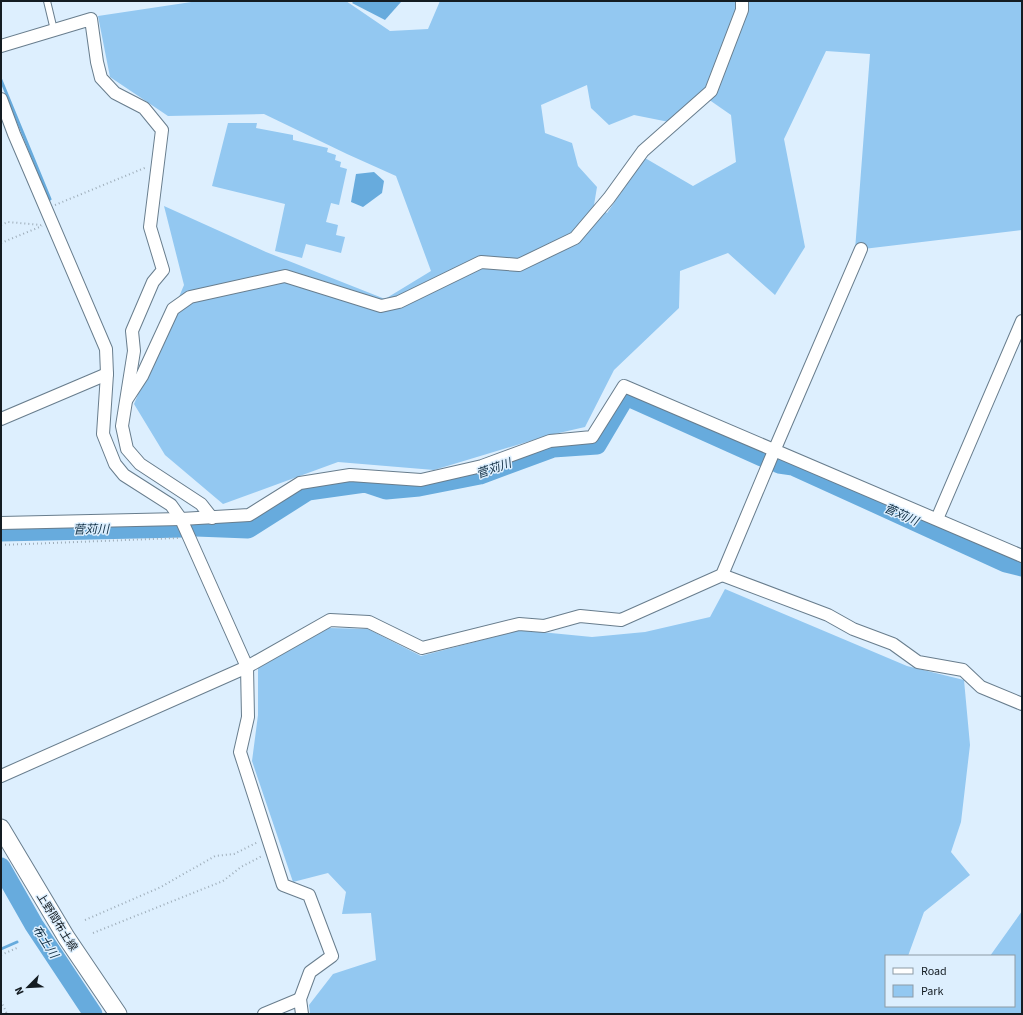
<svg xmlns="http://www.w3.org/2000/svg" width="1023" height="1015" font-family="'Source Sans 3','Noto Sans JP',sans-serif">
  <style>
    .green { fill: #93c8f1; fill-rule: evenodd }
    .water { fill: #67abdd }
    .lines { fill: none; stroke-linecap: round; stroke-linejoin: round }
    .stream { stroke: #67abdd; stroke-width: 3 }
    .river { stroke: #67abdd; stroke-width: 19 }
    .lane-casing { stroke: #687d8d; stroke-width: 8 }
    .street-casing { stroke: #687d8d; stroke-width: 14 }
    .secondary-casing { stroke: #687d8d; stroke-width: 19 }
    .path { stroke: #9eadb9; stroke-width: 2; stroke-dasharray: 1 3; stroke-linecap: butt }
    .lane { stroke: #fff; stroke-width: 6 }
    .street { stroke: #fff; stroke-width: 12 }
    .secondary { stroke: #fff; stroke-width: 17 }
    .labels { text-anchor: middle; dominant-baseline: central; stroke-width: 3; stroke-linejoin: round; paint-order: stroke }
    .street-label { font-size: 11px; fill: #141c22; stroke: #ddeffe }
    .water-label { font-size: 12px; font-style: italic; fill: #112f44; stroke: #ddeffe }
  </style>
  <rect width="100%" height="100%" fill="#ddeffe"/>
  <g class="green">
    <path d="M198,1H346L390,31L428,29L440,1H1022V230L855,250L870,54L826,51L784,139L805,247L775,295L728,253L680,271L679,308L614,370L585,427L550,435L434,470L338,462L223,504L165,455L134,404L184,285L164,206L266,252L385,299L431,271L396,176L347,154L264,114L168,116L110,77L98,16ZM587,85L591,108L609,125L634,115L679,124L708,99L731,115L736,162L693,186L645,158L607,213L594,205L597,187L578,166L572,143L545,133L541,105Z"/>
    <path d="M228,123H257L256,128L293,135V140L328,148L327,152L336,155L335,160L341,162L340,167L347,169L339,205L331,203L326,222L338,225L336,235L345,237L341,253L306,244L302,258L275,251L285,204L212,186Z"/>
    <path d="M725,589L907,666L964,680L970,745L961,822L951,852L970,875L924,912L908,956H886V1006H1014V956H990L1022,911V1014H310L309,1005L333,974L376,960L371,913L342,914L346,892L328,873L293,882L252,761L258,715V668L329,628L368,629L421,656L520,630L592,637L645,632L710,617Z"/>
  </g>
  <g class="water">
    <path d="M354,1H400L401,2L385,20L352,3Z"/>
    <path d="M374,172L384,181L382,193L363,207L351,202L356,174Z"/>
  </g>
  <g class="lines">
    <g class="stream">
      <path d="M1,80L50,199"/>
      <path d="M1,949L17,942"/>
    </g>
    <g class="river">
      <path d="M779,464L793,466L1006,563L1022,567"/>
      <path d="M196,527L248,529L308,491L365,483L386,490L419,487L480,475L553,448L597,445L626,396L762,457"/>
      <path d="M1,532L182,528"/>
      <path d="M1,867L34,925L93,1014"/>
    </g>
    <g class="lane-casing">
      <path id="lane" d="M47,1L54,30"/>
    </g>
    <g class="street-casing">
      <g id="street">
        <path d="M1,46L91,19L97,62L101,78L115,93L144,108L162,130L150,227L163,270L153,282L132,331L134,351L122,426L127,449L140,464L201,504L212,518"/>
        <path d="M1,99L14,134L106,349L107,374L103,434L115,464L124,475L171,505L181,519L247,667L248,717L240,752L283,885L309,895L332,956L310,972L300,999L302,1014"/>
        <path d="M127,399L142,376L173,309L190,297L285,276L381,306L399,302L481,262L519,265L575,238L609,198L643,151L711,91L742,10V1"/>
        <path d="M1,419L107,374"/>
        <path d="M937,519L1022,321"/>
        <path d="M1,523L181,519L249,515L300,483L350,475L421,480L482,466L550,441L592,437L624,386L1022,556"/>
        <path d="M722,575L828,615L853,629L893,644L918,662L963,670L981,687L1022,704"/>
        <path d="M1,776L247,667L330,620L369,622L422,648L519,624L544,626L580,616L621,620L722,575L774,451L861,249"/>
        <path d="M264,1014L300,999"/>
      </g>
    </g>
    <g class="secondary-casing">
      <path id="secondary" d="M1,828L66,937L118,1014"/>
    </g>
    <g class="path">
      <path d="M55,205L147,167"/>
      <path d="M1,225L8,222L41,225"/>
      <path d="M1,243L42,226"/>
      <path d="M1,545L178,538"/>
      <path d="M85,920L161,887L215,856L234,854L258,842"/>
      <path d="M93,933L223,881L241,867L262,856"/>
      <path d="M1,955L19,947"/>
      <path d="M1,1001L7,1014"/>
    </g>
    <use href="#lane" class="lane"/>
    <use href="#street" class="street"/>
    <use href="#secondary" class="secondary"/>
  </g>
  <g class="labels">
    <g class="street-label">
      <text transform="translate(57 922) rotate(58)">上野間布土線</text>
    </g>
    <g class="water-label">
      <text transform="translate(494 469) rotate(-19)">菅苅川</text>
      <text transform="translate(901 515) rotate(24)">菅苅川</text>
      <text transform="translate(91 530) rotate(-1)">菅苅川</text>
      <text transform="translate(45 942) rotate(57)">布土川</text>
    </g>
  </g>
  <rect width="1023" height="1015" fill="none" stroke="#141c22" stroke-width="4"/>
  <rect x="885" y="955" width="130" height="52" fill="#ddeffe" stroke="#8d9ba6"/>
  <rect x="893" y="968" width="20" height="6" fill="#ffffff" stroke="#8d9ba6"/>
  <text x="921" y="975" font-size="12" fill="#141c22">Road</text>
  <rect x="893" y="985" width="20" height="12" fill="#93c8f1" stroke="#8d9ba6"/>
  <text x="921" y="995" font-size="12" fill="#141c22">Park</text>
  <g transform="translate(28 987) rotate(246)" stroke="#ddeffe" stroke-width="3" paint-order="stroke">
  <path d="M0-3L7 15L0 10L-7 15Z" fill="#141c22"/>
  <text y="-6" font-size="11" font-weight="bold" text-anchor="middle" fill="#141c22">N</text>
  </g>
</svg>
